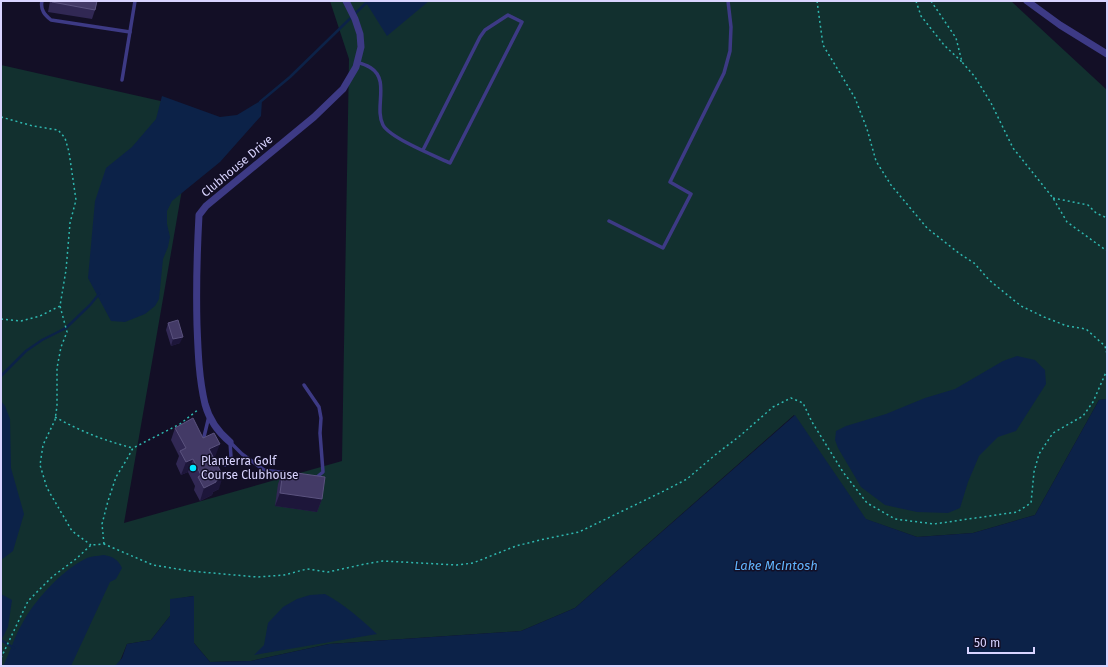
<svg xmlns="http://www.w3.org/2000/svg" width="1108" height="667" font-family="'Fira Sans',sans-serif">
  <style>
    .green { fill: #12302f }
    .water { fill: #0c2248 }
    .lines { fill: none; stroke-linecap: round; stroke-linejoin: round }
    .stream { stroke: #0c2248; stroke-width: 2.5 }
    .path { stroke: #2fb8b0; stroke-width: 1.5; stroke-dasharray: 2 3; stroke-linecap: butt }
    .lane { stroke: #3d3a85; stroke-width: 3.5 }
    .street { stroke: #3d3a85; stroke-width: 7 }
    .wall { fill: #312854 }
    .shaded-wall { fill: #1d163a }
    .building { fill: #433a66; stroke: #5a527e }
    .poi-dot { fill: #00e5ff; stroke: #130f26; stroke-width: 1.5 }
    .labels { text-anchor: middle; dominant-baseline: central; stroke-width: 3; stroke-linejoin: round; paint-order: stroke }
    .street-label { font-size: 12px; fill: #d9d4ff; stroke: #130f26 }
    .poi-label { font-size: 12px; fill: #d9d4ff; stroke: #130f26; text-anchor: start }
    .water-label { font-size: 13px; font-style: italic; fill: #62b6ff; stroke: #130f26 }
  </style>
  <rect width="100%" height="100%" fill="#130f26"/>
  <path class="green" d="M330,1H1011L1107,90V399L1099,400L1035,515L973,533L917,537L865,519L794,415L575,608L521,631L329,644L251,661L210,662L194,643L193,596L170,600V616L151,640L127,644L118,666H1V65L196,109L124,523L342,461L349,59Z"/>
  <g class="water">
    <path d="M365,1H429L387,36Z"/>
    <path d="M162,96L220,117L237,115L262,100L261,116L220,162L172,201L167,211V224L170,237L168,247L163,259L159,299L155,306L145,314L125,322L111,321L88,278L95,201L106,168L132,147L156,119Z"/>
    <path d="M1017,356L1035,360L1045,370L1046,384L1016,431L998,437L979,456L968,482L960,508L948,513L917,512L885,505L861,487L838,448L835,440L836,431L846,426L886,414L925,398L955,389L1003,361Z"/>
    <path d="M1107,399V666H115L122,658L127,644L151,640L170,616V599L194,596V643L210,662L251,661L329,644L521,631L575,608L795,415L866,519L917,537L973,533L1035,515L1099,400Z"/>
    <path d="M1,401L5,406L10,419L11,468L24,514L13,551L1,560Z"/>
    <path d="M104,555C113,557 118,559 122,568L116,579L110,582L71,666H3C10,653 14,637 22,624C34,601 61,571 85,559C90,556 98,556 104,555Z"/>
    <path d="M1,594L12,600L8,627L1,641Z"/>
    <path d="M325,594C345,605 361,619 377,634L254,655L264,645L268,623L283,607L297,599L310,595Z"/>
  </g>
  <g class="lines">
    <g class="stream">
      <path d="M260,102L290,77L366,3"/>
      <path d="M1,376L26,351L42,340L66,328L90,305L99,294"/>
      <path d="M1,640L14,648"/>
    </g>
    <g class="path">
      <path d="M817,1L823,45L855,98L867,129L876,161L891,185L927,228L960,254L974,263L989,280L1021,306L1044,317L1067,326L1086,329L1105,346L1107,354"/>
      <path d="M916,1L921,16L944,45L962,62"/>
      <path d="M931,1L956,38L962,62L975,77L991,103L1013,148L1053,198L1067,222L1107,251"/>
      <path d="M1,117L33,126L58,130L65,138L69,152L76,200L70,223L66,270L60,306L67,332L61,347L57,368V406L55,420L43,445L40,465L47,488L72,531L91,545"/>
      <path d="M1053,198L1088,205L1096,213L1107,218"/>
      <path d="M1,319L21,321L40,316L60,306"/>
      <path d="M55,417C80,431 105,441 133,448"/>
      <path d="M104,544L102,524L108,501L116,477L127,459L133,448L180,424L199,409"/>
      <path d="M1,658L28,601L52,577L76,559L91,545L104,544L153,565L190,571L257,577L284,575L307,569L328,572L365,564L383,561L457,565L473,563L516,546L540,540L579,532L664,491L687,479L715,455L741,435L773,407L791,398L803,403L812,422L843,472L867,503L895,519L934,524L1017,512L1031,503L1034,472L1039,454L1053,433L1083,416L1093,402L1107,370"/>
    </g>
    <g class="lane">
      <path d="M42,1C40,10 45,15 51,20L130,32"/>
      <path d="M357,62C362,64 367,65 371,68C390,80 374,108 383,125C390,138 435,156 450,163L522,22L508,15L485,30L480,37L423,150"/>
      <path d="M122,80L135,1"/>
      <path d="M609,221L663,248L691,194L670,182L724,73L730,51L731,27L728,1"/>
      <path d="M304,385L319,407L321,418L320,433L323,472L317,477H315"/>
      <path d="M203,441L209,416"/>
      <path d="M230,442L242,454L264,470L287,473"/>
      <path d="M213,459L214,460L225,465L231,457L230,442"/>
    </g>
    <g class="street">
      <path d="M1027,1L1060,25L1107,54"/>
      <path d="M230,442C218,432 209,419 205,404C199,379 198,352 197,325C196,288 197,252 199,215L206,206L314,117L343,89L356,67L361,47L360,34L355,19L346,1"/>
    </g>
  </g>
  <g class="wall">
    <path d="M50,1H97L95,10L92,19L48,12Z"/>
    <path d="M168,323L180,343L171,346L166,330Z"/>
    <path d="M175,428L203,438L215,457L214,458L219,489L213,492L212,495L200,501L194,490L195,486L188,472L181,475L176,464L179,456L171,440Z"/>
    <path d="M283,471L322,499L317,512L275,506L278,484Z"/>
  </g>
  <g class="shaded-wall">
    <path d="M183,337L180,343L171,346L173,339Z"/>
    <path d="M220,444L215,457L205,462L209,449Z"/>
    <path d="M193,459L188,472L181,475L186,462Z"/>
    <path d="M223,476L219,489L213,492L212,495L200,501L204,488L216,481Z"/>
    <path d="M280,493L322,499L317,512L275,506Z"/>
  </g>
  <g class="building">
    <path d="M52,1H97L95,10L52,2Z"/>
    <path d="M178,320L183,337L173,339L168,323Z"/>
    <path d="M193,418L203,438L214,433L220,444L209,449L223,476L216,481V482L204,488L198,477L201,475L193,459L186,462L180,451L186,448L175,428Z"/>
    <path d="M283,471L325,477L322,499L280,493Z"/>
  </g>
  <circle class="poi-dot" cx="193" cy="468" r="4"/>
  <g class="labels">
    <g class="street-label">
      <text transform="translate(237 166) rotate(-40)">Clubhouse Drive</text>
    </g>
    <g class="poi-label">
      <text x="201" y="461">Planterra Golf<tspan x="201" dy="14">Course Clubhouse</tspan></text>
    </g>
    <g class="water-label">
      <text x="776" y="565">Lake McIntosh</text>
    </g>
  </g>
  <rect width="1108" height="667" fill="none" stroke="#d9d4ff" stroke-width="4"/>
  <path d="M968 647v6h66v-6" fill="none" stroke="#d9d4ff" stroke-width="2"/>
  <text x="974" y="647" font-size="12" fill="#d9d4ff" stroke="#130f26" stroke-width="3" paint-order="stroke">50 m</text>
</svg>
